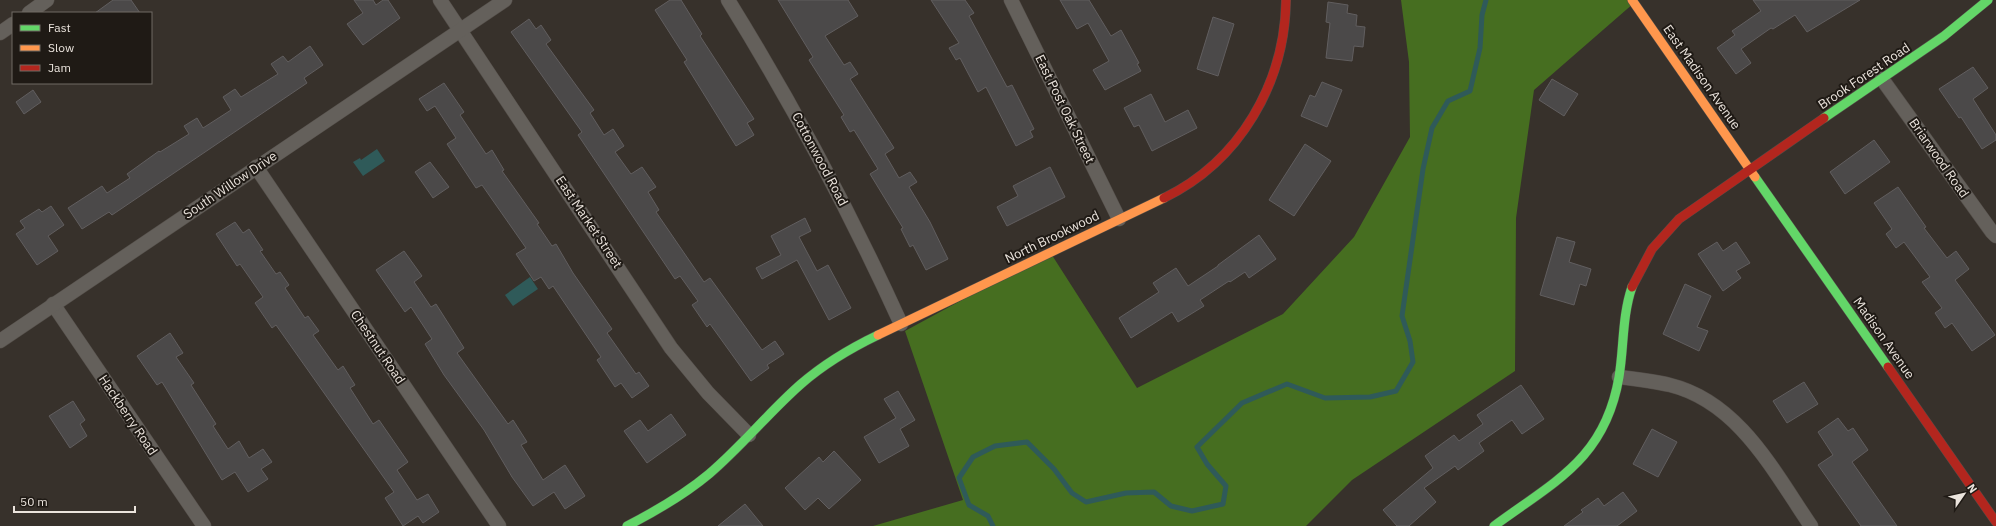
<svg xmlns="http://www.w3.org/2000/svg" width="1996" height="526" font-family="'IBM Plex Sans',sans-serif">
  <style>
    .forest { fill: #466e20 }
    .water { fill: #2f5a59 }
    .lines { fill: none; stroke-linecap: round; stroke-linejoin: round }
    .stream { stroke: #2f5a59; stroke-width: 5 }
    .building { fill: #4b4949; stroke: #615e5f }
    .street-casing { stroke: #534d48; stroke-width: 15 }
    .fast-casing { stroke: #534d48; stroke-width: 10 }
    .slow-casing { stroke: #534d48; stroke-width: 10 }
    .jam-casing { stroke: #534d48; stroke-width: 10 }
    .street { stroke: #64605b; stroke-width: 14 }
    .fast { stroke: #63d668; stroke-width: 9 }
    .slow { stroke: #ff974d; stroke-width: 9 }
    .jam { stroke: #b3261e; stroke-width: 9 }
    .labels { text-anchor: middle; dominant-baseline: central; stroke-width: 4; stroke-linejoin: round; paint-order: stroke }
    .street-label { font-size: 13px; fill: #ebe4dd; stroke: #1f1a15 }
  </style>
  <rect width="100%" height="100%" fill="#37312b"/>
  <path class="forest" d="M1401,0H1632L1634,3L1534,90L1516,218L1515,371L1352,480L1306,526H873L963,500L905,331L1050,252L1137,388L1283,314L1354,237L1410,137L1409,62Z"/>
  <g class="water">
    <path d="M377,149L385,161L363,176L353,162L360,158L361,160Z"/>
    <path d="M530,277L538,289L513,306L505,295Z"/>
  </g>
  <g class="lines">
    <path class="stream" d="M993,526L988,516L969,505L959,478L973,457L995,446L1027,442L1054,469L1072,493L1086,502L1126,493L1154,492L1171,506L1192,511L1223,504L1226,486L1207,464L1197,447L1242,403L1287,384L1325,398L1370,397L1396,391L1413,362L1410,341L1402,316L1423,169L1432,128L1448,101L1470,91L1480,48L1482,15L1486,0"/>
  </g>
  <g class="building">
    <path d="M113,0H131L140,13H95Z"/>
    <path d="M354,0H373L376,5L383,0H388L400,18L363,45L347,24L363,13Z"/>
    <path d="M670,0H681L702,34L700,36L754,119L747,123L754,135L736,146L684,62L687,60L655,10Z"/>
    <path d="M778,0H848L858,16L825,36L844,65L850,62L858,74L850,79L894,148L885,154L899,178L910,172L917,182L909,187L930,222L948,259L926,270L913,245L910,247L901,229L903,228L870,174L878,169L854,130L850,132L841,117L844,115L809,60L813,57Z"/>
    <path d="M931,0H965L974,13L969,16L1007,87L1012,85L1034,129L1030,131L1033,137L1016,146L986,87L978,92L960,58L956,60L949,48L959,43Z"/>
    <path d="M1060,0H1089L1111,36L1121,30L1139,63L1137,64L1141,71L1105,90L1093,70L1109,61L1088,23L1077,29Z"/>
    <path d="M1753,0H1860L1807,32L1795,15L1773,29L1771,28L1741,49L1751,63L1736,74L1717,48L1735,35L1732,31L1761,11Z"/>
    <path d="M1328,2L1348,5L1347,13L1357,15L1356,26L1365,27L1363,47L1354,46L1352,61L1326,58L1330,23L1326,22Z"/>
    <path d="M1213,17L1234,24L1218,76L1197,69Z"/>
    <path d="M529,19L536,29L541,25L551,40L546,44L594,110L590,113L604,135L613,129L624,146L615,152L631,174L642,167L656,187L648,192L659,210L656,212L704,282L710,278L762,350L775,341L784,354L767,365L769,368L751,381L710,324L707,327L692,305L698,301L680,276L675,279L578,135L582,132L511,32Z"/>
    <path d="M310,46L323,65L304,78L307,83L112,215L109,212L82,229L68,208L102,186L107,193L130,178L127,174L159,151L160,152L189,134L184,126L197,118L203,128L231,110L223,97L235,89L241,97L278,74L271,64L283,56L288,62Z"/>
    <path d="M1973,67L1988,88L1973,99L1996,135V140L1982,149L1961,117L1959,118L1939,89Z"/>
    <path d="M1552,79L1578,94L1564,116L1539,100Z"/>
    <path d="M1322,82L1342,90L1327,127L1301,116L1310,95L1315,97Z"/>
    <path d="M444,83L464,112L460,115L486,154L492,150L504,170L502,171L539,223L537,224L552,246L556,244L573,273L612,329L607,333L636,374L639,372L649,386L632,398L621,383L615,387L597,360L601,357L553,286L549,289L541,277L534,281L516,254L526,248L482,185L476,188L447,144L456,138L435,106L427,111L419,99Z"/>
    <path d="M33,90L41,102L24,114L16,102Z"/>
    <path d="M1151,94L1165,122L1188,110L1197,128L1152,151L1139,125L1134,127L1124,108Z"/>
    <path d="M1874,140L1890,162L1845,194L1830,172Z"/>
    <path d="M1305,144L1331,161L1294,216L1269,200Z"/>
    <path d="M430,162L449,187L433,198L415,172Z"/>
    <path d="M1050,167L1065,197L1007,226L997,207L1018,196L1013,186Z"/>
    <path d="M1898,187L1926,227L1924,228L1947,258L1956,251L1969,269L1955,280L1995,335L1972,351L1952,323L1945,328L1935,313L1942,308L1922,282L1930,277L1904,242L1896,248L1886,234L1892,229L1874,203Z"/>
    <path d="M51,206L64,225L48,236L58,251L37,265L16,234L25,228L20,221L39,209L42,212Z"/>
    <path d="M805,218L811,231L799,237L817,271L828,265L851,308L829,320L797,260L762,279L756,268L781,255L771,236Z"/>
    <path d="M235,222L243,233L249,229L263,250L260,251L276,274L280,272L289,285L285,288L305,318L308,316L319,331L313,335L338,370L343,366L355,385L350,388L373,424L379,420L408,462L397,470L417,500L428,494L439,512L423,523L418,516L403,526L385,498L394,492L276,325L272,328L255,303L263,297L240,264L237,266L216,234Z"/>
    <path d="M1259,235L1276,259L1249,278L1245,272L1230,282L1229,281L1200,300L1204,306L1178,322L1172,312L1131,338L1119,318L1159,292L1153,283L1176,268L1188,286L1218,266V265Z"/>
    <path d="M1557,237L1575,242L1569,262L1591,269L1586,286L1580,284L1574,305L1540,295Z"/>
    <path d="M1717,242L1723,251L1736,242L1750,263L1736,271L1741,278L1723,291L1698,254Z"/>
    <path d="M404,251L422,276L414,282L431,307L436,304L464,348L457,353L508,424L513,420L527,442L521,445L543,480L565,465L585,496L565,509L554,492L533,506L512,477L484,430L444,375L425,344L432,339L411,307L405,312L376,270Z"/>
    <path d="M1685,284L1711,296L1697,327L1708,331L1699,351L1663,334Z"/>
    <path d="M170,333L183,353L176,357L194,383L191,385L216,424L213,426L228,449L239,441L249,458L263,449L272,462L261,469L268,479L248,492L235,472L222,480L162,382L157,385L137,356Z"/>
    <path d="M1804,382L1818,404L1787,423L1773,401Z"/>
    <path d="M1521,385L1544,419L1522,434L1512,420L1479,443L1484,451L1458,470L1455,466L1424,488L1436,502L1409,526H1397L1383,510L1433,468L1425,456L1454,435L1459,441L1483,424L1477,415Z"/>
    <path d="M898,391L915,420L900,429L909,446L879,463L864,437L896,418L884,399Z"/>
    <path d="M73,401L85,420L80,424L87,436L70,448L49,416Z"/>
    <path d="M671,414L686,435L647,463L624,431L640,420L648,431Z"/>
    <path d="M1838,418L1848,431L1853,428L1868,450L1852,462L1897,526H1861L1818,465L1833,455L1818,432Z"/>
    <path d="M1652,429L1677,442L1658,477L1633,464Z"/>
    <path d="M834,451L861,480L829,509L818,498L805,510L785,488L819,457L823,462Z"/>
    <path d="M1623,492L1637,511L1617,526H1564L1583,512L1581,510L1598,498L1604,506Z"/>
    <path d="M745,504L763,526H718Z"/>
  </g>
  <g class="lines">
    <g class="street-casing">
      <g id="street">
        <path d="M440,0L671,348L708,393L749,435"/>
        <path d="M728,0C793,105 850,212 901,324"/>
        <path d="M1011,0L1119,219"/>
        <path d="M29,13L47,0"/>
        <path d="M0,33L13,24"/>
        <path d="M1882,79L1992,232L1996,236"/>
        <path d="M256,167L499,526"/>
        <path d="M53,304L204,526"/>
        <path d="M0,341L505,0"/>
        <path d="M1619,377C1636,379 1653,381 1670,385C1739,402 1774,472 1811,526"/>
      </g>
    </g>
    <g class="fast-casing">
      <g id="fast">
        <path d="M1824,118L1944,36L1988,0"/>
        <path d="M1755,177L1888,367"/>
        <path d="M627,526C656,511 684,495 709,474C742,446 769,412 801,384C824,364 851,348 878,335"/>
        <path d="M1494,526C1555,481 1605,459 1619,377C1624,347 1622,316 1632,287"/>
      </g>
    </g>
    <g class="slow-casing">
      <g id="slow">
        <path d="M1632,0L1755,177"/>
        <path d="M878,335L1164,198"/>
      </g>
    </g>
    <g class="jam-casing">
      <g id="jam">
        <path d="M1164,198C1240,161 1285,83 1286,0"/>
        <path d="M1632,287L1652,249L1679,219L1824,118"/>
        <path d="M1888,367L1996,522"/>
      </g>
    </g>
    <use href="#street" class="street"/>
    <use href="#fast" class="fast"/>
    <use href="#slow" class="slow"/>
    <use href="#jam" class="jam"/>
  </g>
  <g class="labels">
    <g class="street-label">
      <text transform="translate(1864 76) rotate(-34)">Brook Forest Road</text>
      <text transform="translate(1702 77) rotate(55)">East Madison Avenue</text>
      <text transform="translate(1065 109) rotate(64)">East Post Oak Street</text>
      <text transform="translate(1939 158) rotate(55)">Briarwood Road</text>
      <text transform="translate(820 159) rotate(62)">Cottonwood Road</text>
      <text transform="translate(230 185) rotate(-34)">South Willow Drive</text>
      <text transform="translate(589 222) rotate(56)">East Market Street</text>
      <text transform="translate(1052 237) rotate(-26)">North Brookwood</text>
      <text transform="translate(1884 338) rotate(55)">Madison Avenue</text>
      <text transform="translate(378 347) rotate(56)">Chestnut Road</text>
      <text transform="translate(128 415) rotate(56)">Hackberry Road</text>
    </g>
  </g>
  <rect x="12" y="12" width="140" height="72" fill="#1f1a15" stroke="#716b65"/>
  <rect x="20" y="25" width="20" height="6" fill="#63d668" stroke="#716b65"/>
  <text x="48" y="32" font-size="12" fill="#ebe4dd">Fast</text>
  <rect x="20" y="45" width="20" height="6" fill="#ff974d" stroke="#716b65"/>
  <text x="48" y="52" font-size="12" fill="#ebe4dd">Slow</text>
  <rect x="20" y="65" width="20" height="6" fill="#b3261e" stroke="#716b65"/>
  <text x="48" y="72" font-size="12" fill="#ebe4dd">Jam</text>
  <g transform="translate(1964 494) rotate(56)" stroke="#1f1a15" stroke-width="3" paint-order="stroke">
  <path d="M0-3L7 15L0 10L-7 15Z" fill="#ebe4dd"/>
  <text y="-6" font-size="11" font-weight="bold" text-anchor="middle" fill="#ebe4dd">N</text>
  </g>
  <path d="M14 506v6h121v-6" fill="none" stroke="#ebe4dd" stroke-width="2"/>
  <text x="20" y="506" font-size="12" fill="#ebe4dd" stroke="#1f1a15" stroke-width="3" paint-order="stroke">50 m</text>
</svg>
